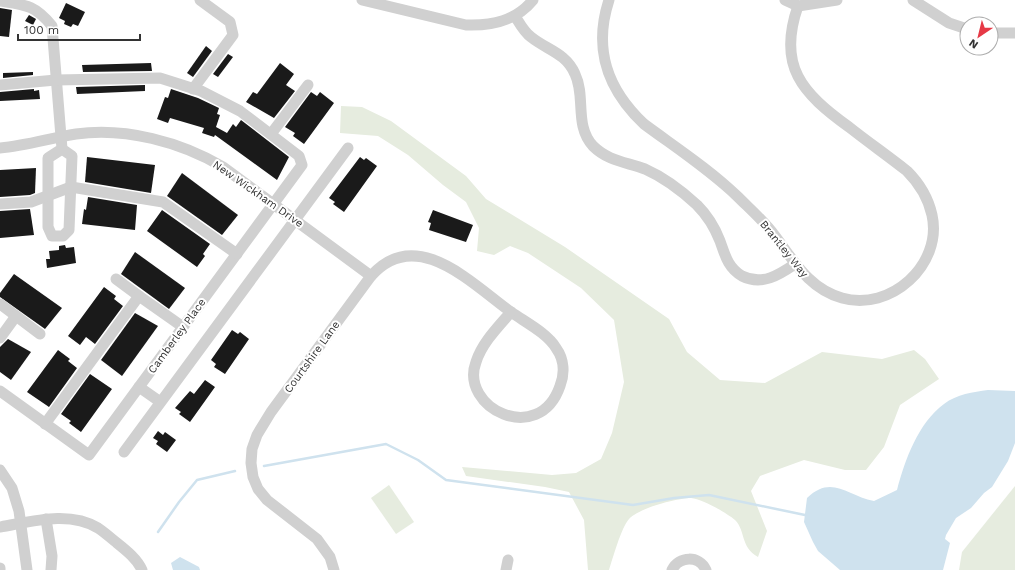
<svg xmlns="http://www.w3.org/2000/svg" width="1015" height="570" font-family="'Work Sans',sans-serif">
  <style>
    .green { fill: #e6ecdf }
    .water { fill: #cfe2ee }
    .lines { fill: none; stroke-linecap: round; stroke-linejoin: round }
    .stream { stroke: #cfe2ee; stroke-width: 2.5 }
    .building { fill: #1a1a1a }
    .minor { stroke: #d0d0d0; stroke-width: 11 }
    .labels { text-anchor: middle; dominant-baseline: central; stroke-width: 4; stroke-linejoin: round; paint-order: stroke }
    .street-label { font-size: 11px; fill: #333; stroke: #fff }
  </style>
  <rect width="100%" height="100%" fill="#fff"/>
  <g class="green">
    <path d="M341,106L362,107L391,121L466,176L486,199L565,247L669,319L687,352L720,380L765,383L822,352L882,359L914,350L925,359L939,379L900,405L884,447L866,470H845L804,460L760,476L751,491L767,531L758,557C740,547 746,531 735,520C727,513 702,499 691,498C677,498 639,508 629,519C621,528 613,558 609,570H588L584,520L569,492L545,487L466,476L462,467L552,475L576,473L601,459L612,433L624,382L614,320L581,288L528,253L510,246L494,255L477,251L479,228L466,202L443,185L408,155L378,136L340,133Z"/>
    <path d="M389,485L414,522L396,534L371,498Z"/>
    <path d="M1015,486V570H959L962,552Z"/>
  </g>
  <g class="water">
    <path d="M988,390L1015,391V443L1008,461L992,487L984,493L971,508L956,518L946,535L945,539L950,543L943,570H840L818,551L813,542L804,522L807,498C832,474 847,496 874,501L897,490C905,460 918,423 944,404C957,394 973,392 988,390Z"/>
    <path d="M180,557L199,567L200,570H173L171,563Z"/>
  </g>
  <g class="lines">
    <g class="stream">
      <path d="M264,466L386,444L418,460L446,480L633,505L674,498L709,495L805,515"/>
      <path d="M158,532L179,502L197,480L235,471"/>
    </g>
  </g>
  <g class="building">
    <path d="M66,3L85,12L78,26L73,24L71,27L64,24L65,21L59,18Z"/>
    <path d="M0,8L12,10L9,37L0,36Z"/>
    <path d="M29,15L36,19L33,25L25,21Z"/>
    <path d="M206,46L212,51L193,77L187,73Z"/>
    <path d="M228,54L233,57L218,77L213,74Z"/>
    <path d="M151,63L152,71L83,72L82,65Z"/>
    <path d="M280,63L294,74L286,85L295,91L274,118L246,102L253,92L257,94Z"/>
    <path d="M33,72V75L3,78V73Z"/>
    <path d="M145,85V91L77,94L76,87Z"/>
    <path d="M34,89V91L39,90L40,99L0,101V92Z"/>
    <path d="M171,89L198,98L219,108L217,114L220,115L216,127L227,133L233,124L236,127L241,120L289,157L277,180L215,135L214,137L202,133L204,128L170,118L168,123L157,119L165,97L168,98Z"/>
    <path d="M311,92L317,96L320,92L334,103L304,144L293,136L295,133L285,127Z"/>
    <path d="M87,157L155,165L151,193L85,182Z"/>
    <path d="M360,157L364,160L366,158L377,166L344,212L333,204L335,202L329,198Z"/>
    <path d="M36,168L35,193L30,195L0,197V170Z"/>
    <path d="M182,173L238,215L222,235L167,196Z"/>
    <path d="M88,197L137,205L135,230L82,224L84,209L86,210Z"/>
    <path d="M30,209L34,235L0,238V211Z"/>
    <path d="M162,210L210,244L203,254L205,256L197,267L147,231Z"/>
    <path d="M433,210L473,225L466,242L429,230L431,223L428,222Z"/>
    <path d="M65,245L66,248L74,247L76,263L47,268L46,259H50L49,251L59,250V246Z"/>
    <path d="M135,252L185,288L169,309L121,274Z"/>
    <path d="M14,274L62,308L45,329L0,297V293Z"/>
    <path d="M104,287L116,296L114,299L123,306L95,344L86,337L80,345L68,336Z"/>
    <path d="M135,313L158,326L122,376L101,360Z"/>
    <path d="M232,330L238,334L240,332L249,339L225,374L214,367L216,364L211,360Z"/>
    <path d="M8,339L31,352L11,380L0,372V347Z"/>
    <path d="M58,350L70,359L68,361L77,368L49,407L27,392Z"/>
    <path d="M90,374L112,389L81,432L69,423L71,421L61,414Z"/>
    <path d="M205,380L215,387L190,422L179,414L181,412L175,408L190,391L194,394Z"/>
    <path d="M158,431L163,435L165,432L176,440L167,452L156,444L158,441L153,438Z"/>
  </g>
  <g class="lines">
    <g class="minor">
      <path d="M362,0L466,25C492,26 516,21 533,0"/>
      <path d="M609,0C593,49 607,89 644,124C675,147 709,169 737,196C750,209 764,221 775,236C794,261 809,289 842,298C890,312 943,265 932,215C928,197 920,184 907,171C888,156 868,142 849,127C802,93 777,66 798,6"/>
      <path d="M785,0L798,6L837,0"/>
      <path d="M913,0L949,23L967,29"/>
      <path d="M0,1C26,5 35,5 52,26L62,149L72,156L69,230L63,236H52L48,227V158L62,149"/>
      <path d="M515,16C520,24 524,32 531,37C547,50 566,53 575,74C586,97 574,125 593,146C608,161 626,162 645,169C663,177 683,192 697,205C707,215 715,228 720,241C725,255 728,268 742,276C762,286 779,275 795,264"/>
      <path d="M991,33H1015"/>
      <path d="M0,85L56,80L160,78L201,91L240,111L299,156L302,165L89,455L0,391"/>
      <path d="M193,89L233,35L230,22L200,0"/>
      <path d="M271,134L308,85"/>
      <path d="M0,148C26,146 50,138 76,134C125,127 181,142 223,167L371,276"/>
      <path d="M0,204L31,202L71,187L163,202L237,254"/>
      <path d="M116,279L139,296"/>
      <path d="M0,304L40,334"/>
      <path d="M511,312C525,322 547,333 556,348C564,359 565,373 560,386C539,447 459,408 476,362C482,343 498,327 511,312Z"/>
      <path d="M0,338L16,316"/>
      <path d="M139,387L159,401"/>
      <path d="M45,424L139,296L183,327"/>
      <path d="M124,452L348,148"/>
      <path d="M0,470L12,488L19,511L27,570"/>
      <path d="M46,519L52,556L51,570"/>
      <path d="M0,527C30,522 69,510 98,528C104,532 111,538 117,543C127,551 137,559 142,570"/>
      <path d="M0,568V570"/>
      <path d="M334,570L330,557L317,539L267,500L258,489L253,477L251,463L252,449L257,435L271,412L371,276C416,225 471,283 511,312"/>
      <path d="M506,570L508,560"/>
      <path d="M672,570C679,556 699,555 706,570"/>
    </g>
  </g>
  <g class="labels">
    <g class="street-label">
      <text transform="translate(258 194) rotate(35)">New Wickham Drive</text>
      <text transform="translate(784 249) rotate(51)">Brantley Way</text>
      <text transform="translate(177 336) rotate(-54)">Camberley Place</text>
      <text transform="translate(312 357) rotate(-54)">Courtshire Lane</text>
    </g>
  </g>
  <g transform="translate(979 36) rotate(215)"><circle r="19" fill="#ffffff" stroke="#adadad"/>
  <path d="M0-3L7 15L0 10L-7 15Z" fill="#e63946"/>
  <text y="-6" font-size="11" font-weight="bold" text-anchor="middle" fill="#333333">N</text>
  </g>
  <path d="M18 34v6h122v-6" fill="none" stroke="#333333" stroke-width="2"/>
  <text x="24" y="34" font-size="12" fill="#333333" stroke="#ffffff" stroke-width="3" paint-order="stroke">100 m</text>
</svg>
